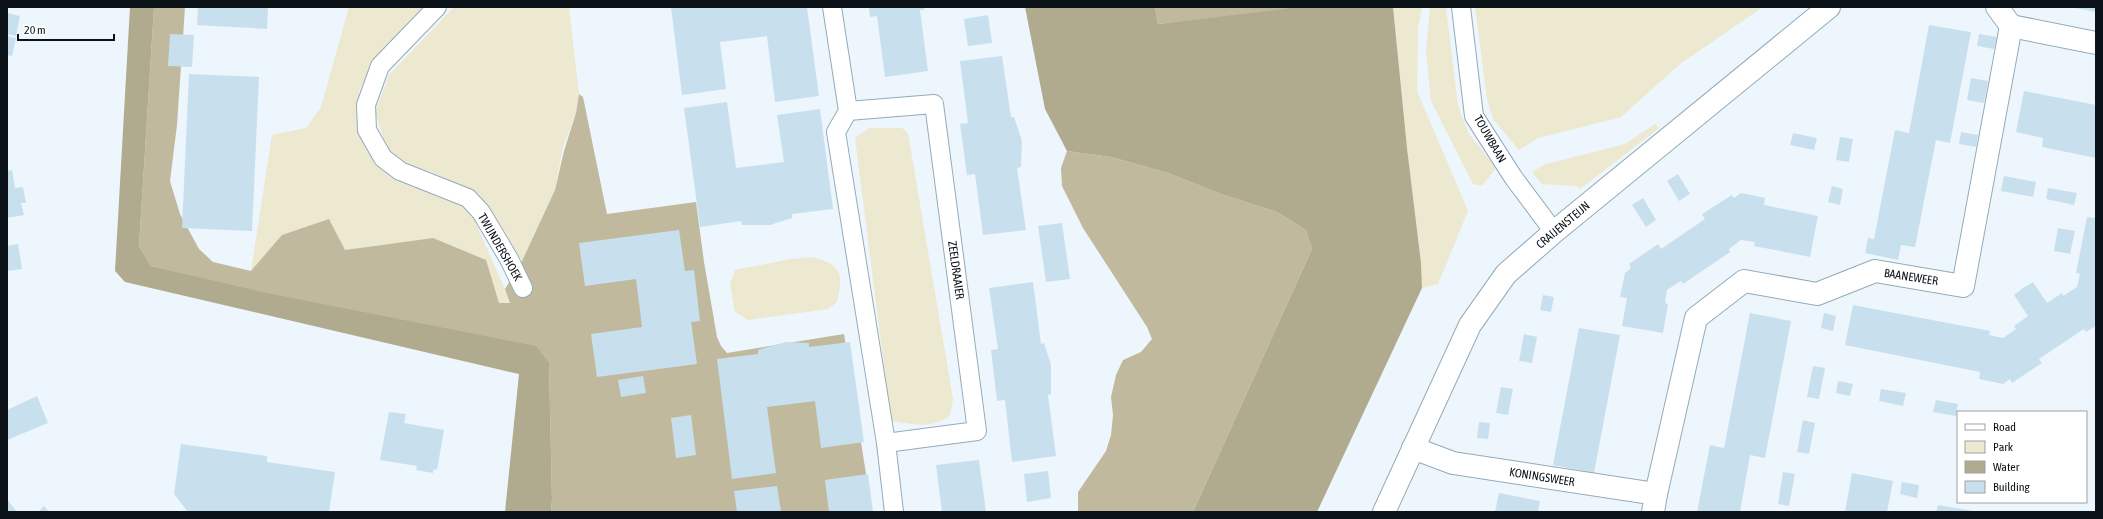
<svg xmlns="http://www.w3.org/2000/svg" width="2103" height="519" font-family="'Asap Condensed',sans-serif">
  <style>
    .green { fill: #ede8d0 }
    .forest { fill: #c0b99d }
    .water { fill: #b0aa8e }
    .building { fill: #c8e0ee }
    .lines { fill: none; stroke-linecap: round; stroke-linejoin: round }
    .service-casing { stroke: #94abb8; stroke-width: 20 }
    .minor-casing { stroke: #94abb8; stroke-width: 24 }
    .tertiary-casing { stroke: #94abb8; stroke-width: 24 }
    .service { stroke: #fff; stroke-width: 18 }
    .minor { stroke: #fff; stroke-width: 22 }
    .tertiary { stroke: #fff; stroke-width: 22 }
    .labels { text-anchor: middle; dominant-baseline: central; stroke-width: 3.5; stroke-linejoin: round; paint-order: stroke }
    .street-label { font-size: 12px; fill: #0b1318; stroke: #fff }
  </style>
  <rect width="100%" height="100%" fill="#edf6fc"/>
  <g class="green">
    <path d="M349,7H424L375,59L359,91L360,120L386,171L446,200H457L475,221L511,303H499L433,238L345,250L251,271L272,135L306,128L321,107Z"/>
    <path d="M454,7H569L579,94L576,113L563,147L555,190L522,261L486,202L432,172L402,163L386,146L375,112L389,75Z"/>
    <path d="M1393,7H1422L1418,28L1417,91L1468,211L1438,284L1422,288L1421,263L1407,148Z"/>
    <path d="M1430,7H1446L1458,106L1469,134L1496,168L1482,186L1473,184L1431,101L1426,51Z"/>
    <path d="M1475,7H1763L1680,64L1621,117L1538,138L1519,150L1493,119L1487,99Z"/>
    <path d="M1655,124L1659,128L1580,189L1577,186L1542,184L1532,172L1546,164L1625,144Z"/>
    <path d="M869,128H902L908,133L953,399L950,416C932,429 912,424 891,421L855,138Z"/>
    <path d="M812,257C841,264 844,274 837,302L828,309L748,320L735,312L730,284L735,270L791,259Z"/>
  </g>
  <g class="forest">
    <path d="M154,7H185L177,125L170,181L180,214L199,249L213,262L251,271L282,235L329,219L345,250L433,238L486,260L499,303H510L505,289L522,261L555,190L564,151L576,113L579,94L583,97L607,214L696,202L704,262L717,337L721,346L727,353L844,334L872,512H551L552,499L549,363L151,266L139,246Z"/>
    <path d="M1155,7H1312L1158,24Z"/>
    <path d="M1067,151L1111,157L1168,173L1221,194L1277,212L1306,230L1312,249L1193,512H1078V492L1106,451L1111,435L1113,415L1111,397L1116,375L1123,360L1141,352L1152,339L1147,327L1083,228L1062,186L1061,168Z"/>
  </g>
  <g class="water">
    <path d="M130,7H154L139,246L151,266L262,292L536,346L549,363L552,499L551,512H505L519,374L125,282L115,271Z"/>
    <path d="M1025,7H1155L1158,24L1301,7H1393L1407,148L1421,263L1422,288L1317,512H1193L1312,249L1306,230L1277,212L1221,194L1168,173L1111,157L1067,151L1045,109Z"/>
  </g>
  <g class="building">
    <path d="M198,7H268L267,29L197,25Z"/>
    <path d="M671,7H807L819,96L775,102L767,36L720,42L726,89L682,95Z"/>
    <path d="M869,7H924V10H920L928,71L885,77L877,16L870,17Z"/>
    <path d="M2075,7H2096V12L2075,8Z"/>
    <path d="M7,13L20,16L16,36L7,34Z"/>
    <path d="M988,15L992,43L968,46L964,19Z"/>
    <path d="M1929,25L1971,32L1950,143L1936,140L1915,247L1901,245L1898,260L1865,253L1868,238L1874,239L1895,130L1909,133Z"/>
    <path d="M170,34L194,35L192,67L168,66Z"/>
    <path d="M1979,34L1997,37L1994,49L1977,46Z"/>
    <path d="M7,36L16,38L12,56L7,55Z"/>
    <path d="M1002,56L1011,117H1014L1022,141L1021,167L1017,168L1026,230L983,235L975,174L967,175L960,124L968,123L960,61Z"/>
    <path d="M189,74L259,77L252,231L182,228Z"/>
    <path d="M1971,78L1988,81L1984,103L1967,100Z"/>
    <path d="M2024,91L2096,105V158L2042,147L2043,138L2016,132Z"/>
    <path d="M727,102L736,168L784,162L777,115L820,109L833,209L792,214V218L770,225H742L741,221L700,227L684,108Z"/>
    <path d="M1961,132L1978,135L1976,147L1959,144Z"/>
    <path d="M1793,133L1817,138L1814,150L1790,145Z"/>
    <path d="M1840,137L1853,139L1849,162L1836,160Z"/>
    <path d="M12,170L15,188L23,187L26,203H21L24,215L7,218V171Z"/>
    <path d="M1678,174L1690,194L1679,201L1667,181Z"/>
    <path d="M2004,176L2036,182L2033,197L2001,191Z"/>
    <path d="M1832,186L1843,189L1840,205L1828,202Z"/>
    <path d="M2048,188L2077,193L2074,205L2046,199Z"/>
    <path d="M1741,193L1765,198L1764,205L1818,216L1810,257L1754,246L1755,242L1741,240L1729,249L1730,252L1683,284L1681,281L1667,290L1665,303L1668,304L1663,333L1622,326L1627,298L1620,297L1625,273L1631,268L1629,264L1658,244L1661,249L1705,219L1702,214L1732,195L1734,198Z"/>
    <path d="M1643,198L1656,220L1646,227L1632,205Z"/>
    <path d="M2087,217L2096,218V326L2086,332L2084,329L2039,359L2042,363L2012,383L2010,379L2003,384L1979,379L1980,372L1845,345L1853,305L1990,331L1989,335L2003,338L2016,329L2014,326L2028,316L2014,295L2023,288L2033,282L2047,303L2062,293L2063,296L2077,287L2080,274L2076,273Z"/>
    <path d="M1062,223L1070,279L1046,282L1038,226Z"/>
    <path d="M2058,228L2075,231L2070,254L2054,251Z"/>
    <path d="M679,230L685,271L694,270L700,321L691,322L697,364L597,377L591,334L642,327L636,279L585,286L579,243Z"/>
    <path d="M18,244L22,269L7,271V246Z"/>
    <path d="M1033,282L1041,344L1044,343L1051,365V394L1048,395L1056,456L1012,462L1005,400L997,401L991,350L998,349L989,288Z"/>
    <path d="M1543,295L1554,297L1551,312L1540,310Z"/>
    <path d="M1750,313L1791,321L1765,458L1750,455L1740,512H1697L1710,445L1724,448Z"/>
    <path d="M1824,313L1836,316L1833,331L1821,328Z"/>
    <path d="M1579,328L1620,335L1594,473L1553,465Z"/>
    <path d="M1524,334L1537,337L1532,363L1519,361Z"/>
    <path d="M786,342L809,343V347L850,342L864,442L821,448L815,401L767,407L776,473L732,479L717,359L758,354V350Z"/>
    <path d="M1813,366L1825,368L1819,399L1807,397Z"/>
    <path d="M643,376L646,393L621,397L618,380Z"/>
    <path d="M1838,381L1853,384L1850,396L1836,393Z"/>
    <path d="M1501,387L1513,389L1508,415L1496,413Z"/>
    <path d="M1881,389L1906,393L1903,406L1879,401Z"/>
    <path d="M37,396L48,423L7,440V410Z"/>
    <path d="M1936,400L1958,404L1956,416L1933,412Z"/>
    <path d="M389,412L406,414L404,423L444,430L437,470L434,469L433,473L416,470L417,466L380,460Z"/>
    <path d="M691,415L696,455L676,458L671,418Z"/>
    <path d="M1803,420L1815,423L1809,454L1797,452Z"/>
    <path d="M1479,422L1490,423L1488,439L1477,438Z"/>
    <path d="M181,444L267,456V462L335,472L329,512H188L174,494Z"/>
    <path d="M979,460L986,512H942L936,465Z"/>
    <path d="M1048,471L1051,498L1027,502L1024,474Z"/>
    <path d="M1783,472L1795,474L1789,506L1778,504Z"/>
    <path d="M1852,473L1893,481L1887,512H1845Z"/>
    <path d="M868,474L873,512H829L825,480Z"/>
    <path d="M1902,482L1919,485L1917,498L1900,494Z"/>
    <path d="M777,486L781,512H737L734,491Z"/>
    <path d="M1499,493L1540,501L1538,512H1495Z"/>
    <path d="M7,499L17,512H7Z"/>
    <path d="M1938,505L1974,511V512H1936Z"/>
    <path d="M44,506L49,512H38Z"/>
  </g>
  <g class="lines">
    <g class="service-casing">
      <g id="service">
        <path d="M437,7L380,66L366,105L367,130L383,158L400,171L468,198L481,212L509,259L523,288"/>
        <path d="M832,7L848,111L836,132L886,443L894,512"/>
        <path d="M1461,7L1474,116L1513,177L1554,232"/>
        <path d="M848,111L934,104L977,431L886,443"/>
      </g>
    </g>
    <g class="minor-casing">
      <g id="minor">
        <path d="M1997,7L2011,26L2096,43"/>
        <path d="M1413,448L1453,463L1656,494L1653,512"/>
        <path d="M1656,494L1696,318L1744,281L1817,294L1875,271L1963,286L2011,26"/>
      </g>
    </g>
    <g class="tertiary-casing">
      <path id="tertiary" d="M1384,512L1470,325L1506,274L1554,232L1829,7"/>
    </g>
    <use href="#service" class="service"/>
    <use href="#minor" class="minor"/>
    <use href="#tertiary" class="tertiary"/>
  </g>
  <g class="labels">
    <g class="street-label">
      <text transform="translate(1490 139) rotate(60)">TOUWBAAN</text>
      <text transform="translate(1563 225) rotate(-40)">CRAIJENSTEIJN</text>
      <text transform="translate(500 247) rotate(60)">TWIJNDERSHOEK</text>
      <text transform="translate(956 270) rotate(82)">ZEELDRAAIER</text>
      <text transform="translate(1911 277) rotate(9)">BAANEWEER</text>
      <text transform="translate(1542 477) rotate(9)">KONINGSWEER</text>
    </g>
  </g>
  <rect width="2103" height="519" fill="none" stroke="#0b1318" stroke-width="16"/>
  <rect x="1957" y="411" width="130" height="92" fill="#ffffff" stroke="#9da1a3"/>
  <rect x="1965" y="424" width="20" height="6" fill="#ffffff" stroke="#9da1a3"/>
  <text x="1993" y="431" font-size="12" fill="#0b1318">Road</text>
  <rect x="1965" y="441" width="20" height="12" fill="#ede8d0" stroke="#9da1a3"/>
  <text x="1993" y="451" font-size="12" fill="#0b1318">Park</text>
  <rect x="1965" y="461" width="20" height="12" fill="#b0aa8e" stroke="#9da1a3"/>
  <text x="1993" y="471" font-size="12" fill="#0b1318">Water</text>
  <rect x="1965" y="481" width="20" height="12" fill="#c8e0ee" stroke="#9da1a3"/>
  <text x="1993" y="491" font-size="12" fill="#0b1318">Building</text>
  <path d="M18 34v6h96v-6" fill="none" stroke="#0b1318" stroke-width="2"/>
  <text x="24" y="34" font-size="12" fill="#0b1318" stroke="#ffffff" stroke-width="3" paint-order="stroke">20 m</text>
</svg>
